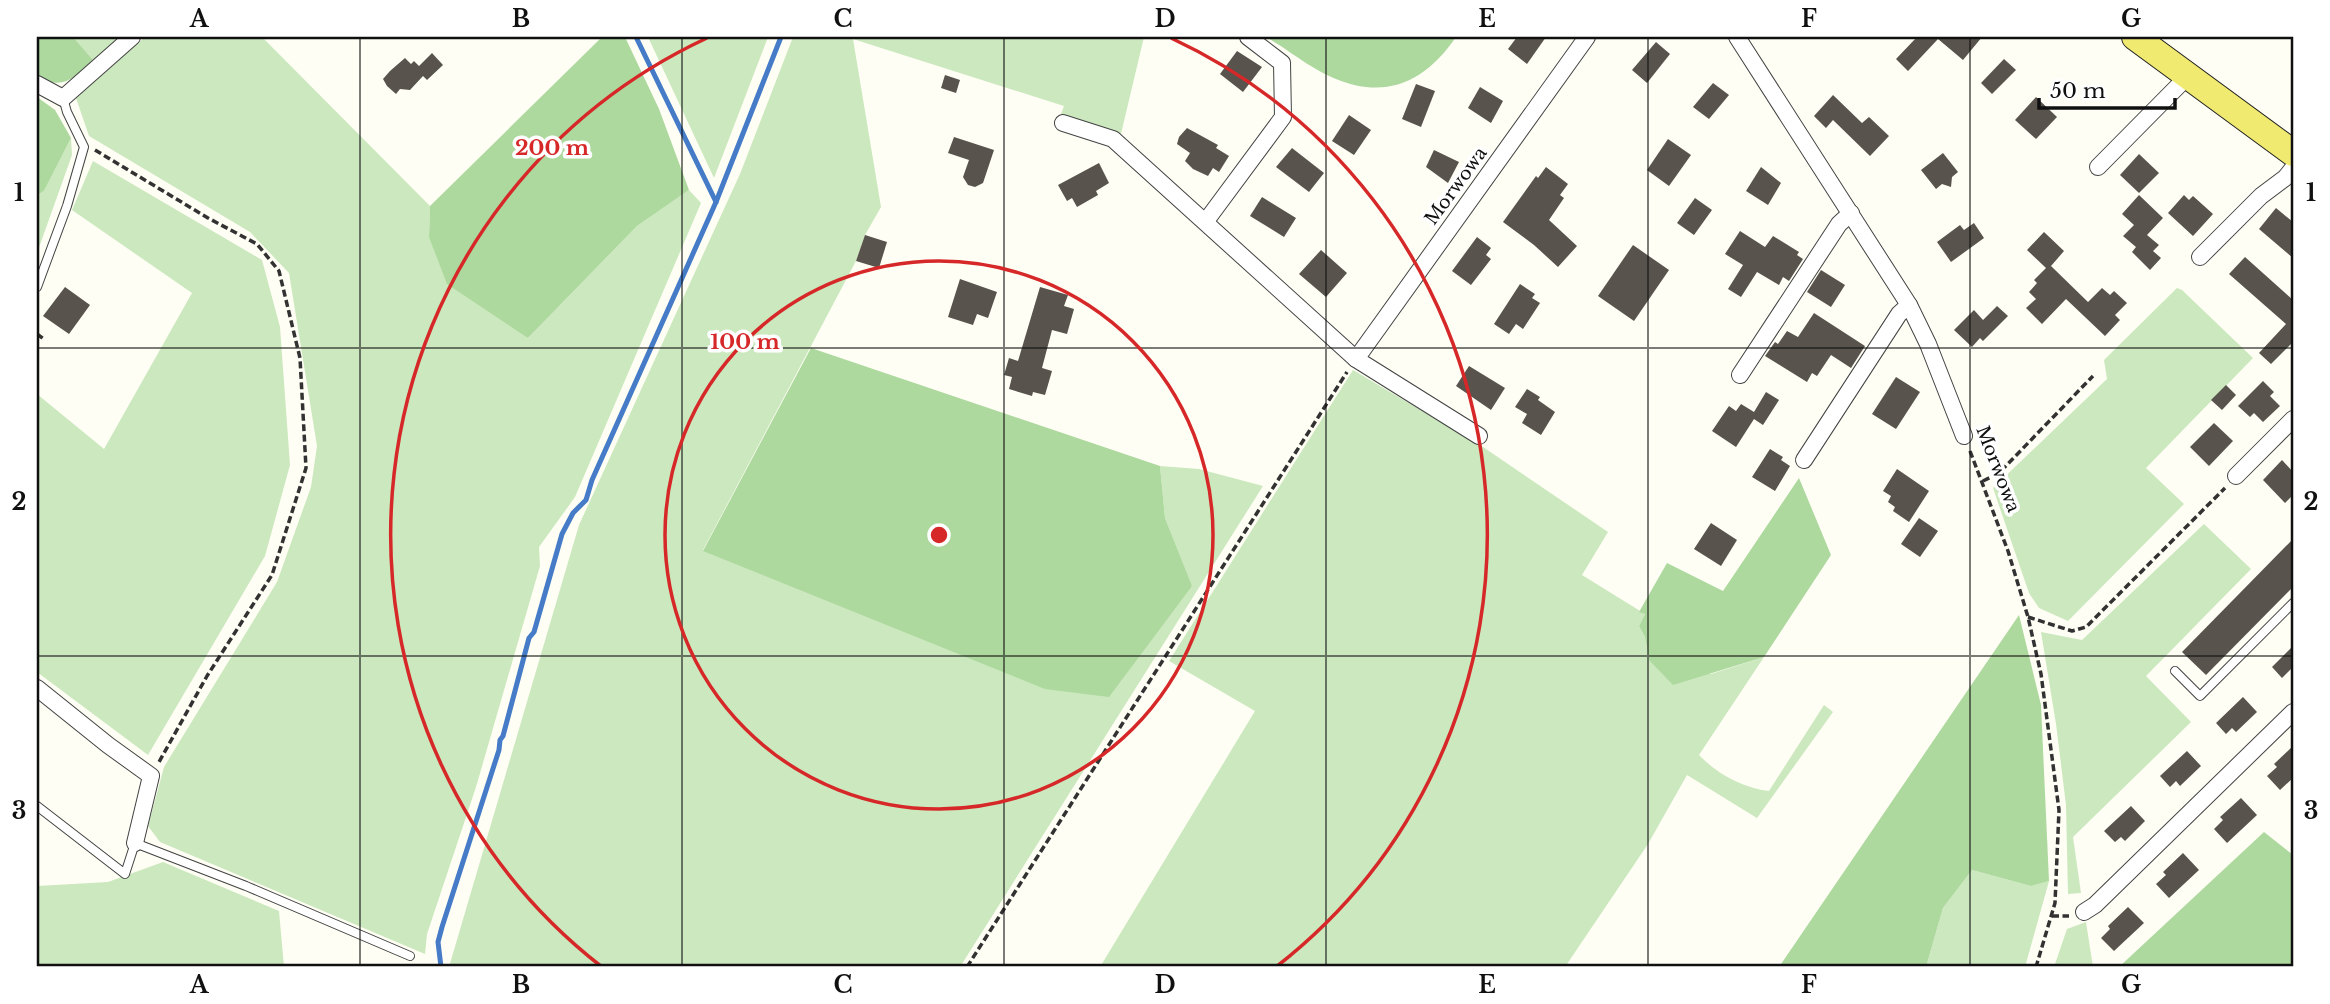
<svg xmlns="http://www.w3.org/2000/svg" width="2330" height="1004" font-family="'Libre Baskerville',serif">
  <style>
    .green { fill: #cce8be }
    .forest { fill: #add89e }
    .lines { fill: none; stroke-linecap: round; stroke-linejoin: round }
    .stream { stroke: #457bc7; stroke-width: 5 }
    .building { fill: #58534d }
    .service-casing { stroke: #434343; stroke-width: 10 }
    .minor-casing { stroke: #434343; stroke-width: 18 }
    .primary-casing { stroke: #212121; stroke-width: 28 }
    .path { stroke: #323232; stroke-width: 3.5; stroke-dasharray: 7 3.5; stroke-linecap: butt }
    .service { stroke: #fff; stroke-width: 8 }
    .minor { stroke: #fff; stroke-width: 16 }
    .primary { stroke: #f1ea71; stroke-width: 26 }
    .grid { fill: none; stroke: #101010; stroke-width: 2; stroke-opacity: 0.55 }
    .ring { fill: none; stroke: #d62828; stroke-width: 3.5 }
    .labels { text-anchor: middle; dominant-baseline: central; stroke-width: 7; stroke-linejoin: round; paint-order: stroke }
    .street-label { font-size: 18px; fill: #101010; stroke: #fff }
    .centre { fill: #d62828; stroke: #fff; stroke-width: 3.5 }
    .ring-label { font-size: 21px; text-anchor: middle; font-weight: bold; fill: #d62828; stroke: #fff; stroke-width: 7; stroke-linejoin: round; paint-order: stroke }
    .neatline { fill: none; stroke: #101010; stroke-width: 2.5 }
    .grid-label { font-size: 23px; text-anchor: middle; font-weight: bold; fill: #101010 }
  </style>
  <rect width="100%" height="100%" fill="#fefef4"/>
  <g class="green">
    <path d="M73,37H122L94,61Z"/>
    <path d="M145,37H262L430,206L429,237L528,338L637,226L689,190L701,203L575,497L539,547L540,566L476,787L427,934L425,954L160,842L148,826L164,767L277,582L311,487L317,446L289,273L250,232L89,136L76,98Z"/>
    <path d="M648,37H768L714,178Z"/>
    <path d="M793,37H1144L1120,138L1061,114L1064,106L853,39L881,207L865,235L856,261L703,550L1192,587L1165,518L1160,466L1199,469L1263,486L960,967H449L579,525L740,174Z"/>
    <path d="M71,138L72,155L37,253V195L44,191Z"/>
    <path d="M93,161L262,260L280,327L290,465L265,556L148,755L37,672V394L104,449L192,293L72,210Z"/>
    <path d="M2177,288L2182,290L2253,358L2146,468L2184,504L2068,621L2039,608L2029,593L1993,488L2107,379L2104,360Z"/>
    <path d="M1353,370L1483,447L1608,532L1582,575L1645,614L1639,626L1645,637L1649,660L1711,674L1764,657L1699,755C1717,774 1743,788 1769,791L1824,705L1833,712L1757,818L1687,775L1648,844L1565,967H1100L1255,711L1169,661Z"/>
    <path d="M2204,524L2251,569L2146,676L2191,722L2073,837L2081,893L2068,894L2066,805L2056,724L2041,632L2082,640Z"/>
    <path d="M163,862L279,911L284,967H37V886L108,882Z"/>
    <path d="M1972,870L2031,886L2049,881L2025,967H1926L1943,908Z"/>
    <path d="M2086,922L2093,967H2054L2067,929Z"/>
  </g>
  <g class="forest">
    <path d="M37,37H73L94,61C74,77 63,92 37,76Z"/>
    <path d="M602,37H625L659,109L689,190L637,226L528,338L447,284L429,237L430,206Z"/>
    <path d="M1266,37H1456C1426,81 1387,100 1336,79C1314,71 1287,49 1266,37Z"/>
    <path d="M37,97L55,110L71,138L44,191L37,195Z"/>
    <path d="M811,348L1160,466L1165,518L1192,586L1109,697L1045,689L703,551Z"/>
    <path d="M1799,478L1831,555L1764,657L1673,685L1649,660L1645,637L1639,626L1645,614L1639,612L1667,563L1723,591Z"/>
    <path d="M2019,615L2041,705L2049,881L2031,886L1972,870L1943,908L1926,967H1779Z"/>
    <path d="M2264,832L2293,855V967H2119Z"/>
  </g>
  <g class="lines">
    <g class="stream">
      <path d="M636,37L716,202"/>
      <path d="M441,967L438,942L442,927L499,750L500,740L503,736L529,638L534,632L562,534L573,513L586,500L592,480L716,202L781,37"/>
    </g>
  </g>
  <g class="building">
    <path d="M1517,37H1546L1527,64L1508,49Z"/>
    <path d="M1917,37H1982L1963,60L1938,39L1908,71L1896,59Z"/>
    <path d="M1656,42L1670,54L1647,83L1632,70Z"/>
    <path d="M1237,51L1262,67L1243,92L1220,74Z"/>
    <path d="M432,53L443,65L427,80L423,76L410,90L400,89L396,94L387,86L383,79L390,71L405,58L411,64L414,61L419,66Z"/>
    <path d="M2004,59L2016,70L1992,94L1981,83Z"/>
    <path d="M945,75L960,80L956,93L941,88Z"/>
    <path d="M1713,83L1729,95L1709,119L1693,107Z"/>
    <path d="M1416,84L1435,91L1421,127L1402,119Z"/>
    <path d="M1480,87L1503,101L1491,123L1468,108Z"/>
    <path d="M1833,95L1862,123L1869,117L1889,136L1870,156L1833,120L1826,128L1814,116Z"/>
    <path d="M2036,97L2057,117L2036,139L2015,120Z"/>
    <path d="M1349,115L1371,130L1354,155L1332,141Z"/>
    <path d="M1187,128L1218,145L1216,148L1229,156L1219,172L1213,168L1208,176L1193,169L1185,161L1190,153L1177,144L1179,137Z"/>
    <path d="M954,137L994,150L983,183L975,187L968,185L963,177L969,160L948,153Z"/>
    <path d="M1668,139L1691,155L1669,186L1647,170Z"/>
    <path d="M1292,148L1324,173L1309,192L1276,167Z"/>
    <path d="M1434,150L1459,162L1448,183L1426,167Z"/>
    <path d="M1943,153L1958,172L1952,177L1951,187L1942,184L1936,189L1921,170Z"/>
    <path d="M2139,154L2159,173L2139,193L2120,175Z"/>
    <path d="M1099,163L1109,183L1096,191L1098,195L1077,207L1072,198L1067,201L1058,185Z"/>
    <path d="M1546,167L1568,184L1560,195L1564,198L1549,220L1577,246L1558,267L1534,245L1503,222L1536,176L1538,178Z"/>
    <path d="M1761,167L1781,183L1768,205L1746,191Z"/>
    <path d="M2139,195L2163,218L2147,235L2159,245L2153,251L2161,258L2150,270L2132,252L2136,247L2123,236L2134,225L2122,214Z"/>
    <path d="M2184,195L2189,200L2193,196L2213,214L2193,236L2168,213Z"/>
    <path d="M1262,197L1296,218L1284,237L1250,216Z"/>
    <path d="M1695,198L1712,210L1694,235L1677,223Z"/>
    <path d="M2276,208L2293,222V258L2259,229Z"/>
    <path d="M1974,223L1984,238L1951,262L1937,242L1960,225L1964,230Z"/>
    <path d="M1740,231L1765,247L1773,236L1799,252L1797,255L1803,259L1789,281L1783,277L1779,285L1757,272L1741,297L1728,289L1743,265L1725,254Z"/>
    <path d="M2044,232L2064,251L2051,266L2088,302L2102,288L2110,295L2114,291L2127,303L2115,315L2120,320L2105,336L2066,299L2042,324L2026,308L2036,299L2029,292L2037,283L2034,280L2046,268L2027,250Z"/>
    <path d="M865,235L887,242L879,268L856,261Z"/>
    <path d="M1477,237L1491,248L1486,255L1491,259L1471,285L1452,271Z"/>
    <path d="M1633,245L1669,270L1634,321L1598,296Z"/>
    <path d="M1321,250L1347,273L1326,297L1299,274Z"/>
    <path d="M2245,257L2293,300V342L2271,364L2259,353L2286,324L2229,274Z"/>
    <path d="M1821,270L1845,285L1831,307L1807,292Z"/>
    <path d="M960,279L997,292L988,318L977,314L973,325L948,317Z"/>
    <path d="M1520,284L1535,294L1532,298L1540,303L1523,329L1516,324L1509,334L1494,324Z"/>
    <path d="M65,287L90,305L69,334L43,316Z"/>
    <path d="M1040,287L1068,295L1064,306L1074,309L1067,334L1052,330L1042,368L1052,371L1045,395L1033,392L1032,396L1009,389L1012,377L1004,375L1009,358L1018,361Z"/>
    <path d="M1997,306L2008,316L1983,341L1980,338L1972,347L1954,330L1974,310L1983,320Z"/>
    <path d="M1814,313L1865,346L1851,368L1831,355L1817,376L1812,373L1807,382L1765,356L1775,342L1778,344L1787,331L1798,337Z"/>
    <path d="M1469,366L1505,388L1491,410L1456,386Z"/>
    <path d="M1896,377L1920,392L1896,429L1872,414Z"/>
    <path d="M2263,381L2274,392L2270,396L2280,406L2263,422L2254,413L2250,417L2238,406Z"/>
    <path d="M2226,385L2236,395L2222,410L2211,400Z"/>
    <path d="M1527,389L1540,397L1538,400L1555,412L1541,435L1522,423L1527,414L1515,407Z"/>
    <path d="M1766,392L1779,400L1763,425L1754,419L1736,447L1712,431L1729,406L1736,411L1741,404L1754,412Z"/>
    <path d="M2214,423L2233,441L2209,466L2190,447Z"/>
    <path d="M1770,449L1783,457L1781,460L1790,466L1775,491L1752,477Z"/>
    <path d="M2282,460L2293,472V495L2285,503L2263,480Z"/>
    <path d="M1897,469L1929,491L1909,522L1893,511L1895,507L1888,502L1891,496L1883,491Z"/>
    <path d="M1919,518L1938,531L1920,557L1901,544Z"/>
    <path d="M1711,523L1737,540L1721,566L1694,549Z"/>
    <path d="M2293,539V587L2206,675L2182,652Z"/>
    <path d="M2293,646V667L2282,678L2272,667Z"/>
    <path d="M2243,697L2257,712L2236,732L2232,728L2226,734L2216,723Z"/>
    <path d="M2293,746V778L2280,790L2267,776L2277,767L2274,764Z"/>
    <path d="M2187,751L2201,766L2180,786L2176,781L2170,787L2160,776Z"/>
    <path d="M2241,798L2257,815L2227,843L2214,829L2223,820L2220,817Z"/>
    <path d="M2131,806L2145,821L2125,841L2121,837L2115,842L2104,831Z"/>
    <path d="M2183,853L2199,870L2169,898L2156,884L2166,875L2163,872Z"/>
    <path d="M2128,907L2144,923L2114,951L2101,938L2110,929L2108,926Z"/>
  </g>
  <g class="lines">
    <g class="service-casing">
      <g id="service">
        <path d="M37,287L67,206L84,147L67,112L63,98"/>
        <path d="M2175,671L2200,696L2293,603"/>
        <path d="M37,806L125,874L135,843L246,886L410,956"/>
      </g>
    </g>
    <g class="minor-casing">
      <g id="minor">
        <path d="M1737,37L1909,305L1928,344L1964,436"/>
        <path d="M37,84L63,98L132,37"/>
        <path d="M1063,123L1113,139L1356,359L1479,436"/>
        <path d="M2098,167L2189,75"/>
        <path d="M1206,221L1283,117L1282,63L1248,37"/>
        <path d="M2200,257L2261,196L2285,178L2293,168"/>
        <path d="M1356,359L1587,37"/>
        <path d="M1740,375L1839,224L1851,213"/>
        <path d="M1804,460L1899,314L1909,305"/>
        <path d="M2236,476L2293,419"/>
        <path d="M37,688L108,745L151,776L135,843"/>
        <path d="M2084,912L2095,905L2293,712"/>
      </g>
    </g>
    <g class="primary-casing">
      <path id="primary" d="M2135,37L2293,153"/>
    </g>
    <g class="path">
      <path d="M95,150L208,218L257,244L279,271L300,358L306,468L272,575L207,676L159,762"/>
      <path d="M37,334L45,340"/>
      <path d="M1970,451L2008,551L2028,617L2041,674L2059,810L2055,903L2036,967"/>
      <path d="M1983,481L1999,473L2093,376"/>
      <path d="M2028,617L2072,631L2086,627L2225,488"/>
      <path d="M2052,916H2069"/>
      <path d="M967,967L1347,372"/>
    </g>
    <use href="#service" class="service"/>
    <use href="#minor" class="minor"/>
    <use href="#primary" class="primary"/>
  </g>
  <path class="grid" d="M360,37V967M682,37V967M1004,37V967M1326,37V967M1648,37V967M1970,37V967M37,348H2293M37,656H2293"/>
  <g class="ring">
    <circle cx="939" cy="535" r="274"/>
    <path d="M602 967A548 548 0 0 1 707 38M1171 38A548 548 0 0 1 1276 967"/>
  </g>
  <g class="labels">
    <g class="street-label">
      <text transform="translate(1456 186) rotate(-54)">Morwowa</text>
      <text transform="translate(1998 469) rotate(69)">Morwowa</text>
    </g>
  </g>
  <circle cx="939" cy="535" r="10" class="centre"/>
  <g class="ring-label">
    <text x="552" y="155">200 m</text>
    <text x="745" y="349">100 m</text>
  </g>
  <rect width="2330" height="1004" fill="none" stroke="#ffffff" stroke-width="77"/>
  <path d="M2039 98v10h136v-10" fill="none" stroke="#101010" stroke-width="3.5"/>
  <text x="2050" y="98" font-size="21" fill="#101010" stroke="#ffffff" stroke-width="5" paint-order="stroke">50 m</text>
  <rect x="38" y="38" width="2254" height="927" class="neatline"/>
  <g class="grid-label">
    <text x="199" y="27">A</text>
    <text x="521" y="27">B</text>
    <text x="843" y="27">C</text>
    <text x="1165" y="27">D</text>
    <text x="1487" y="27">E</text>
    <text x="1809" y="27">F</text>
    <text x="2131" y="27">G</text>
    <text x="19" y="201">1</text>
    <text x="2311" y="201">1</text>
    <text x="19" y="510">2</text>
    <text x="2311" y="510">2</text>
    <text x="19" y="819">3</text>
    <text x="2311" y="819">3</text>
    <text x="199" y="993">A</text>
    <text x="521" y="993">B</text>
    <text x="843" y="993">C</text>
    <text x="1165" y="993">D</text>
    <text x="1487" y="993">E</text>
    <text x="1809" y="993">F</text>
    <text x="2131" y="993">G</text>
  </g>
</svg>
